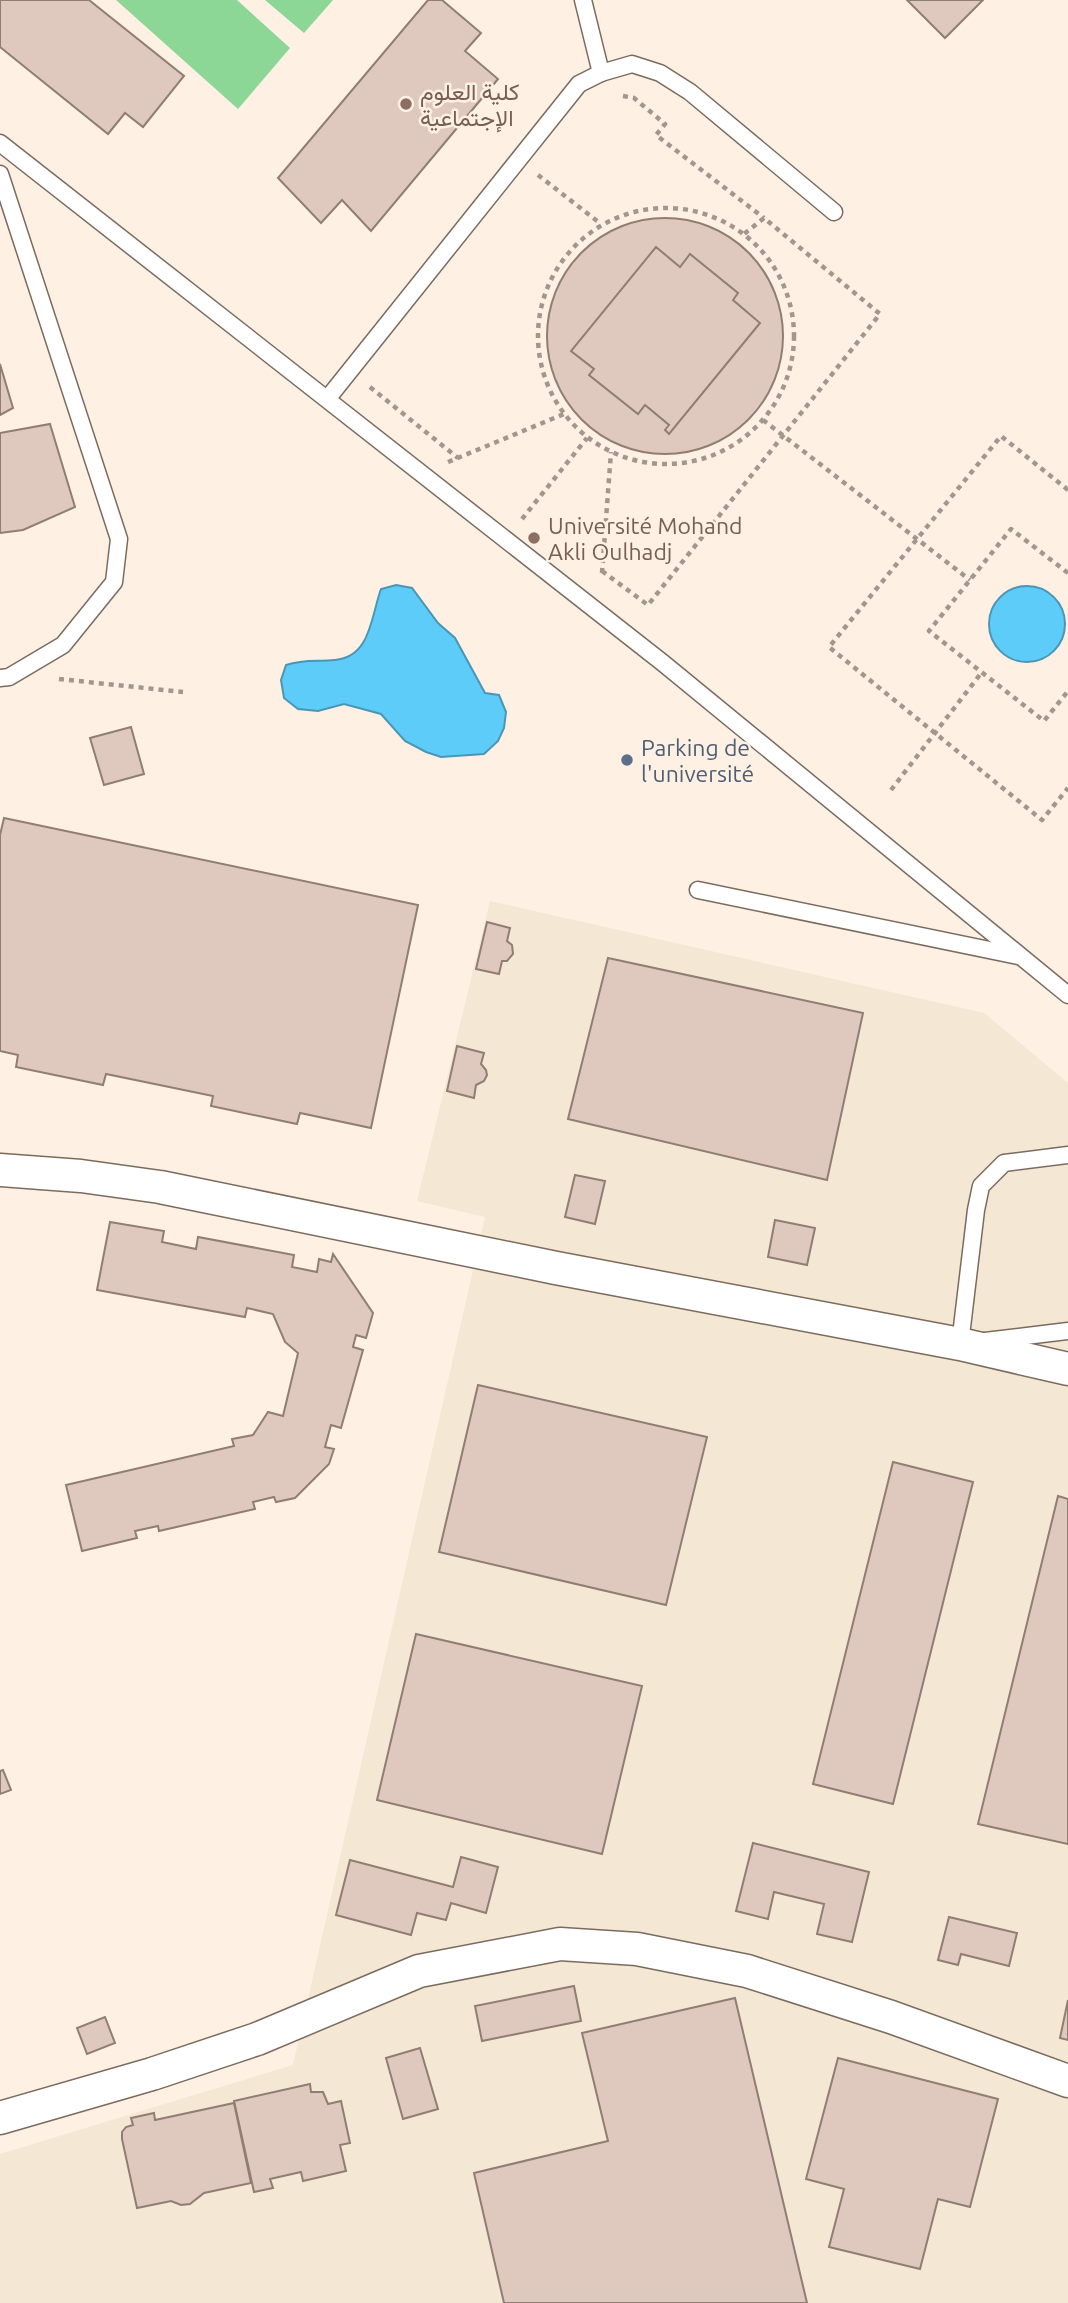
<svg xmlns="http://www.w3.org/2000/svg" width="1068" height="2303" font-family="Ubuntu,Vazirmatn,sans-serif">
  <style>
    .industrial { fill: #f4e7d3 }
    .green { fill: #8cd696 }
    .water { fill: #5eccf9; stroke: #4b96b4; stroke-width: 2 }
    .building { fill: #dfc9bf; stroke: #907d73; stroke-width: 2 }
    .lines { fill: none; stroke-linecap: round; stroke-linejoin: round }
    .service-casing { stroke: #7b6b5e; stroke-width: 19 }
    .minor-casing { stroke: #7b6b5e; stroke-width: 35 }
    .path { stroke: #a2978e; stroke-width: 4.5; stroke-dasharray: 5 5; stroke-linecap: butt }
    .service { stroke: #fff; stroke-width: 16 }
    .minor { stroke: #fff; stroke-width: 32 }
    .education-dot { fill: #8d6e63; stroke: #fff0e4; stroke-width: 2.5 }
    .service-dot { fill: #5c6f8a; stroke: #fff0e4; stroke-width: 2.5 }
    .labels { text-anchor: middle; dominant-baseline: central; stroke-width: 5; stroke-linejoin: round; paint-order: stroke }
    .education-label { font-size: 23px; fill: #785e54; stroke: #fff0e4; text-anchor: start }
    .service-label { font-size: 23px; fill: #4e5e75; stroke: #fff0e4; text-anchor: start }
  </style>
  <rect width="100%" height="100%" fill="#fff0e4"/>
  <path class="industrial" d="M490,901L984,1013L1068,1083V2303H0V2154L293,2065L485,1217L417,1201Z"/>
  <g class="green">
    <path d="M116,0H237L290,48L238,109Z"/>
    <path d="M265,0H333L304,33Z"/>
  </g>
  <g class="water">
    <path d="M396,585L412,588L438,623L455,638L485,693L499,695L506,712L504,728L498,741L484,754L441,757L426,752L405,741L381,714L344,704L318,711L298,709L284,698L281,680L286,665C305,659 317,662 335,660C371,657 371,616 381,589Z"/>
    <circle cx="1027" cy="624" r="38"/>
  </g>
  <g class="building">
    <path d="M0,0H89L184,76L143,127L125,113L108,134L0,47Z"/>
    <path d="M428,0H442L481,33L465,51L498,79L371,231L342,200L321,223L278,178Z"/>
    <path d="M907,0H983L945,38Z"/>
    <circle cx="665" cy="336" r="118"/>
    <path d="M656,247L680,267L690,254L738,293L733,300L760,323L669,434L665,430L669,425L645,405L638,414L589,375L594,369L571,351Z"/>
    <path d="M0,364L13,408L0,415Z"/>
    <path d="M50,424L75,507L23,530L0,533V433Z"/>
    <path d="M131,727L144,774L104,785L90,738Z"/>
    <path d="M4,818L418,905L371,1128L300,1113L297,1124L211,1106L213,1096L106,1074L103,1085L16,1067L18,1055L0,1051V835Z"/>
    <path d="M487,922L510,928L507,941L512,945L513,954L507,961H502L499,974L476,969Z"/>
    <path d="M608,958L863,1013L827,1180L568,1119Z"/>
    <path d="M457,1046L484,1053L481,1064L486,1070L487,1075L484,1081L476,1085L474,1098L447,1091Z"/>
    <path d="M575,1175L605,1181L595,1224L565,1217Z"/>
    <path d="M775,1220L815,1228L807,1265L768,1257Z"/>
    <path d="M110,1222L164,1231L162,1242L196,1249L198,1237L294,1255L292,1267L317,1272L319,1259L331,1262L333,1254L373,1313L366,1338L356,1335L353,1347L363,1350L341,1428L331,1425L325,1447L334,1449L329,1464L295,1498L276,1502L274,1497L253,1502L255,1509L159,1531L158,1526L135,1531L137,1538L82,1551L66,1485L234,1446L232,1439L253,1435L268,1412L283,1416L298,1353L285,1342L273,1314L247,1308L245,1317L97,1290Z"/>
    <path d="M478,1385L707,1437L666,1605L439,1552Z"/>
    <path d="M893,1462L973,1482L893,1804L813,1784Z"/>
    <path d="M1058,1496L1068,1499V1844L978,1824Z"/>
    <path d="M416,1634L642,1686L602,1854L377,1800Z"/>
    <path d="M3,1770L11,1790L0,1794V1771Z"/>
    <path d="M753,1843L869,1872L852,1942L817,1934L824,1904L774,1892L768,1919L736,1911Z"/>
    <path d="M461,1857L498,1867L486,1913L451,1903L446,1920L417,1913L411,1935L336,1915L350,1860L453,1887Z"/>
    <path d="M949,1917L1017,1933L1009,1966L961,1954L958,1965L938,1960Z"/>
    <path d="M574,1986L581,2021L482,2041L475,2006Z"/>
    <path d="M735,1998L807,2303H504L474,2173L608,2141L582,2033Z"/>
    <path d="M1068,2000V2040L1060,2038Z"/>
    <path d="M105,2017L115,2043L87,2054L77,2028Z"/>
    <path d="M420,2048L438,2109L403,2119L386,2058Z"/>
    <path d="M838,2058L998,2099L970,2207L938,2199L920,2269L829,2247L844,2189L806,2179Z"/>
    <path d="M310,2084L311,2092H323L328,2104L341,2101L350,2143L340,2145L346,2171L303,2181L301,2172L270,2179L273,2188L254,2192L234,2101Z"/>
    <path d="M234,2103L251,2183L204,2193L190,2204L181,2205L171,2201L137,2208L122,2139V2132L126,2127L133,2125L131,2118L154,2113L155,2120Z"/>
  </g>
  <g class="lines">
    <g class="service-casing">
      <g id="service">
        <path d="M583,0L601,73"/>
        <path d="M0,143L663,663L1068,995"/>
        <path d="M0,174L119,539L114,582L63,645L9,677L0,678"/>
        <path d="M328,398L579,84L601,73L632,64L660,73L690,92L834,212"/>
        <path d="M698,890L1018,956"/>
        <path d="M985,1341L1068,1331"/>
        <path d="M963,1344H960L976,1210L981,1186L1004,1163L1068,1155"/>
      </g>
    </g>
    <g class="minor-casing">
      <g id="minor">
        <path d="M0,1170L81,1176L160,1187L556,1268L960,1344L1068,1369"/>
        <path d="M0,2118L152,2074L257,2039L419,1971L560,1944L637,1949L747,1971L891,2017L1068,2081"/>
      </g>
    </g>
    <g class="path">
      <path d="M623,96L634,98L665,124L656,135L764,218"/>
      <path d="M538,175L601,224"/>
      <circle cx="666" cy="336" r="128"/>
      <path d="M370,387L458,458"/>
      <path d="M763,420L970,580"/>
      <path d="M448,462L564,414"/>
      <path d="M1068,490L1001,436L829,647L1042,820L1068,788"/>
      <path d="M522,519L587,438"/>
      <path d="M602,571L648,605L880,314L764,218L744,234"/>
      <path d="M602,573L611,452"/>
      <path d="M1068,573L1011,529L929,631L1044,721L1068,691"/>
      <path d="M59,679L183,692"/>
      <path d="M891,790L982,672"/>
    </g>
    <use href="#service" class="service"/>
    <use href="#minor" class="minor"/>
  </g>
  <g class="education-dot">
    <circle cx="406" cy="104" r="7"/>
    <circle cx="534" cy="538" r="7"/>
  </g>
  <circle class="service-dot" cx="627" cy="760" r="7"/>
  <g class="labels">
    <g class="education-label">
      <text x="420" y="91">كلية العلوم<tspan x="420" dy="26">الإجتماعية</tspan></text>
      <text x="548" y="525">Université Mohand<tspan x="548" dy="26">Akli Oulhadj</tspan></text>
    </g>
    <g class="service-label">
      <text x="641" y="747">Parking de<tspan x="641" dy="26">l'université</tspan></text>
    </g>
  </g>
</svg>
